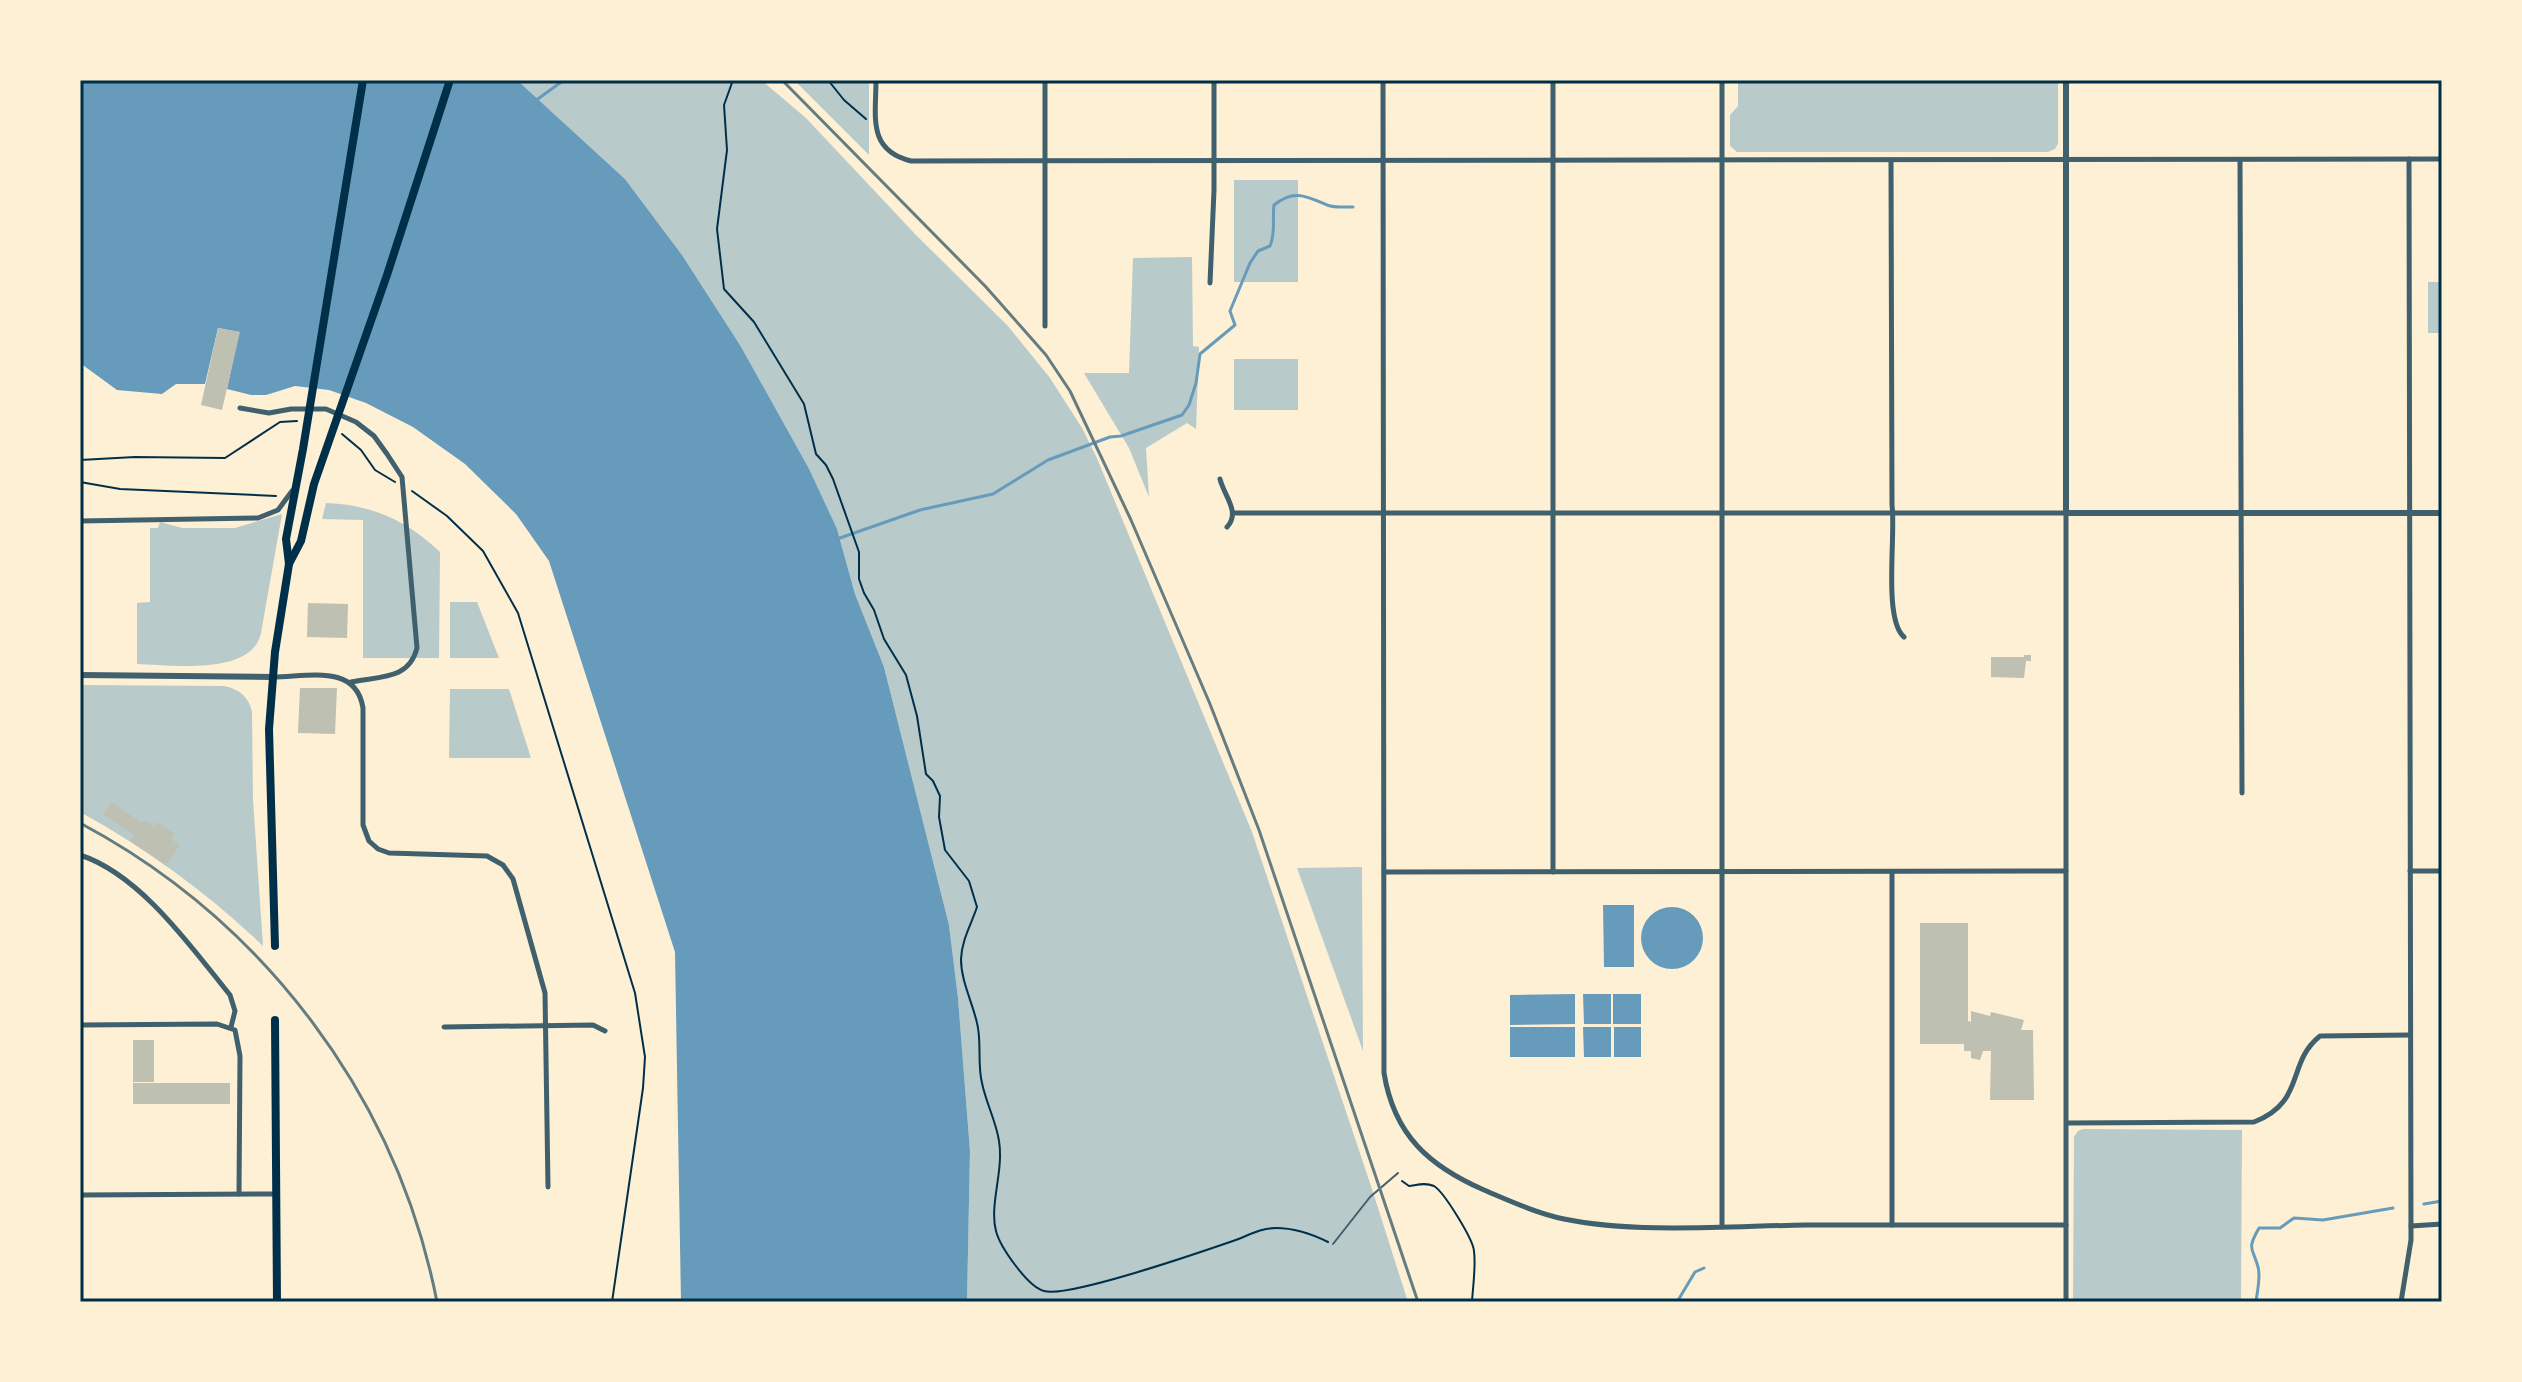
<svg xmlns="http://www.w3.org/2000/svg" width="2522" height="1382" font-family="'Zilla Slab',serif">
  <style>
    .green { fill: #b9caca }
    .water { fill: #669bbc }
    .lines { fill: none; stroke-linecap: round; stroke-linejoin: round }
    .stream { stroke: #669bbc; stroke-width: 3 }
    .building { fill: #bec0b2 }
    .path { stroke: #003049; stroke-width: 2 }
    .service { stroke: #3f606c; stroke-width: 2 }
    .minor { stroke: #3f606c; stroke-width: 5 }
    .tertiary { stroke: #3f606c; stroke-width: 6 }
    .trunk { stroke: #003049; stroke-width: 8 }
    .rail { stroke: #657d81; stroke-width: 3 }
    .neatline { fill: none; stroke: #003049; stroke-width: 3 }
  </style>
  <rect width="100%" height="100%" fill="#fdf0d5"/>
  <g class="green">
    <path d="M517,80H761L806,118L916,235L1008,326L1050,378L1082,428L1096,456L1252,832L1371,1186L1408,1302H967L970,1151L958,998L949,925L884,667L855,594L837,529L740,345L682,255L625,179Z"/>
    <path d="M794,80H869V155Z"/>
    <path d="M1738,80H2058V144L2055,149L2048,152H1737L1730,146V115L1738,106Z"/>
    <rect x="1234" y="180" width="64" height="102"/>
    <path d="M1192,257L1193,346L1199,347L1196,429L1187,423L1146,448L1149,497L1129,448L1084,373H1129L1133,258Z"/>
    <rect x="2428" y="282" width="14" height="51"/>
    <rect x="1234" y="359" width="64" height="51"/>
    <path d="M326,503C370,504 408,521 440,552L439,658H363V520L322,519Z"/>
    <path d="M282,514L261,633C252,676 171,665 137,664V603L150,602V528H158L160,522L182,528H235Z"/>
    <path d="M450,602H477L499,658H450Z"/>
    <path d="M80,685L224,686C239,689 249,697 252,712L253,800L263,946C208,893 147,849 80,812Z"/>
    <path d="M450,689H509L531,758H449Z"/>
    <path d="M1362,867L1363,1051L1297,868Z"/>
    <path d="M2083,1129L2242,1130L2241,1302H2073L2074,1137L2078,1131Z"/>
  </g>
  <g class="water">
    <path d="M80,80H517L625,179L682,255L740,345L809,469L837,529L855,594L884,667L949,925L958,998L970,1151L967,1302H681L675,952L549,561L516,514L465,464L413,427L366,403L329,390L295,386L266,395H251L227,389L239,332L218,328L205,384H176L162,394L117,390L80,363Z"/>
    <path d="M1603,905H1634V967H1604Z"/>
    <circle cx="1672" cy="938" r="31"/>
    <path d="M1575,994V1024L1510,1025V995Z"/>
    <path d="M1583,994H1611V1024H1584Z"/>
    <rect x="1613" y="994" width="28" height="30"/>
    <rect x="1510" y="1027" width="65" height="30"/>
    <path d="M1583,1027H1611V1057H1584Z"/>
    <rect x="1614" y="1027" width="27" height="30"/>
  </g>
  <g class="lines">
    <g class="stream">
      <path d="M535,101L564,80"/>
      <path d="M837,539L920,510L993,494L1048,460L1110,437L1121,436L1182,415L1189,405L1196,383L1200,354L1235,325L1230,311L1250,263L1258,251L1270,246C1276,232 1272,220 1274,205C1294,189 1306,196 1327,205C1335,208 1345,207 1353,207"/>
      <path d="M2424,1204L2442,1201"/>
      <path d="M1677,1302L1695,1272L1704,1268"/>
      <path d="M2256,1302C2257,1292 2261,1277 2258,1267C2253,1247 2246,1251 2259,1228H2280L2294,1218L2323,1220L2393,1208"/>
    </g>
  </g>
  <g class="building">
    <path d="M218,328L240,332L222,410L201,405Z"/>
    <path d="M308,603L348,604L347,638L307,637Z"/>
    <path d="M2024,655H2031V661H2026L2024,678L1991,677V657H2024Z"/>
    <path d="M300,688H337L335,734L298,733Z"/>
    <path d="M111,802L142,823L144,820L154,826L157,822L175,834L171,839L180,845L166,865L130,841L134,835L103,814Z"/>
    <path d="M1920,923H1968V1021L1971,1022V1011L1990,1016L1991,1012L2024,1020L2021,1030H2033L2034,1100H1990L1991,1051H1983L1980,1060L1971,1058V1051H1964V1044H1920Z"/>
    <rect x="133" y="1040" width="21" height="42"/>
    <rect x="133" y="1083" width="97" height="21"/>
  </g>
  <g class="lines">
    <g class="path">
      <path d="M733,80L724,105L727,150L717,229L724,289L754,322L804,404L816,454L826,465L833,479L859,552V579L864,593L874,610L884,639L906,675L917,716L926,774L933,781L940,796L939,817L945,850L969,881L977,907C971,925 962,939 961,959C961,981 972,1001 977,1023C982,1042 977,1063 982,1083C986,1103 996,1121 999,1141C1004,1171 989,1205 996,1231C1000,1247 1028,1287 1044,1291C1067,1298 1201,1252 1230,1242C1246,1237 1259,1228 1276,1228C1295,1228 1312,1234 1328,1242"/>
      <path d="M828,80L844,100L866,119"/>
      <path d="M342,434L361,450L375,470L395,482"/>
      <path d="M80,460L135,457L225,458L280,422L297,421"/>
      <path d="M80,482L120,489L276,496"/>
      <path d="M412,491L447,516L483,551L518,613L635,993L645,1057L643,1088L612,1302"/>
      <path d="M1402,1181L1409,1186C1417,1185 1425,1182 1434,1186C1444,1192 1473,1239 1474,1251C1476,1267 1473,1285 1472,1302"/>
    </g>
    <path class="service" d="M1333,1244L1370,1197L1398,1173"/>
    <g class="minor">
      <path d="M876,80C876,117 867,150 911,161L2442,159"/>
      <path d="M1045,80V326"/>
      <path d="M1383,80L1384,1073C1394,1135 1429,1166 1484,1190C1510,1201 1536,1213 1564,1219C1636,1234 1732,1226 1806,1225C1893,1225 1980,1225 2066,1225"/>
      <path d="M1891,160L1892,505C1896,535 1883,619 1904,637"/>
      <path d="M2240,160L2242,793"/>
      <path d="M1210,283L1214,190V80"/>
      <path d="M240,408L269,413L291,409H326L356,422L374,436L387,454L402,477L417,648C409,680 380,676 351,682"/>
      <path d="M1220,479C1224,496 1241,512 1227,527"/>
      <path d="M1233,513H2066V1302"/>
      <path d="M80,521L258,518L278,510L292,491"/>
      <path d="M273,677C307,677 356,663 363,708V825L369,841L378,849L389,853L487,856L503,865L513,879L545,993L548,1187"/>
      <path d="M80,855C141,875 191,947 230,995L235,1011L231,1027"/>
      <path d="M2410,871H2442"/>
      <path d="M1384,872L2066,871"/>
      <path d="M1553,872V80"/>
      <path d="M1892,872V1225"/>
      <path d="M80,1025L217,1024L235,1030L240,1056L239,1194"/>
      <path d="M444,1027L593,1025L605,1031"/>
      <path d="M2067,1123L2254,1122C2306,1102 2286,1063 2320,1036L2410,1035"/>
      <path d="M80,1195L277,1194"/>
      <path d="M1722,1225V80"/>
      <path d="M2411,1226L2442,1224"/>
      <path d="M2401,1302L2411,1240L2409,159"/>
    </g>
    <g class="tertiary">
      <path d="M2066,80V513H2442"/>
      <path d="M80,675L272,677"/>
    </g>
    <g class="trunk">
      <path d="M289,564L301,541L314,484L387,275L450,80"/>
      <path d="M275,946L269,729L275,652L289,564L286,539L303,449L363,80"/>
      <path d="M275,1020L277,1302"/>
    </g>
    <g class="rail">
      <path d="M782,80L986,287L1046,355L1070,391L1131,520L1210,704L1259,830L1418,1302"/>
      <path d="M80,823C264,921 397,1097 437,1302"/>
    </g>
  </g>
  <rect width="2522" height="1382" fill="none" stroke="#fdf0d5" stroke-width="164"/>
  <rect x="82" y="82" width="2358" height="1218" class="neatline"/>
</svg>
